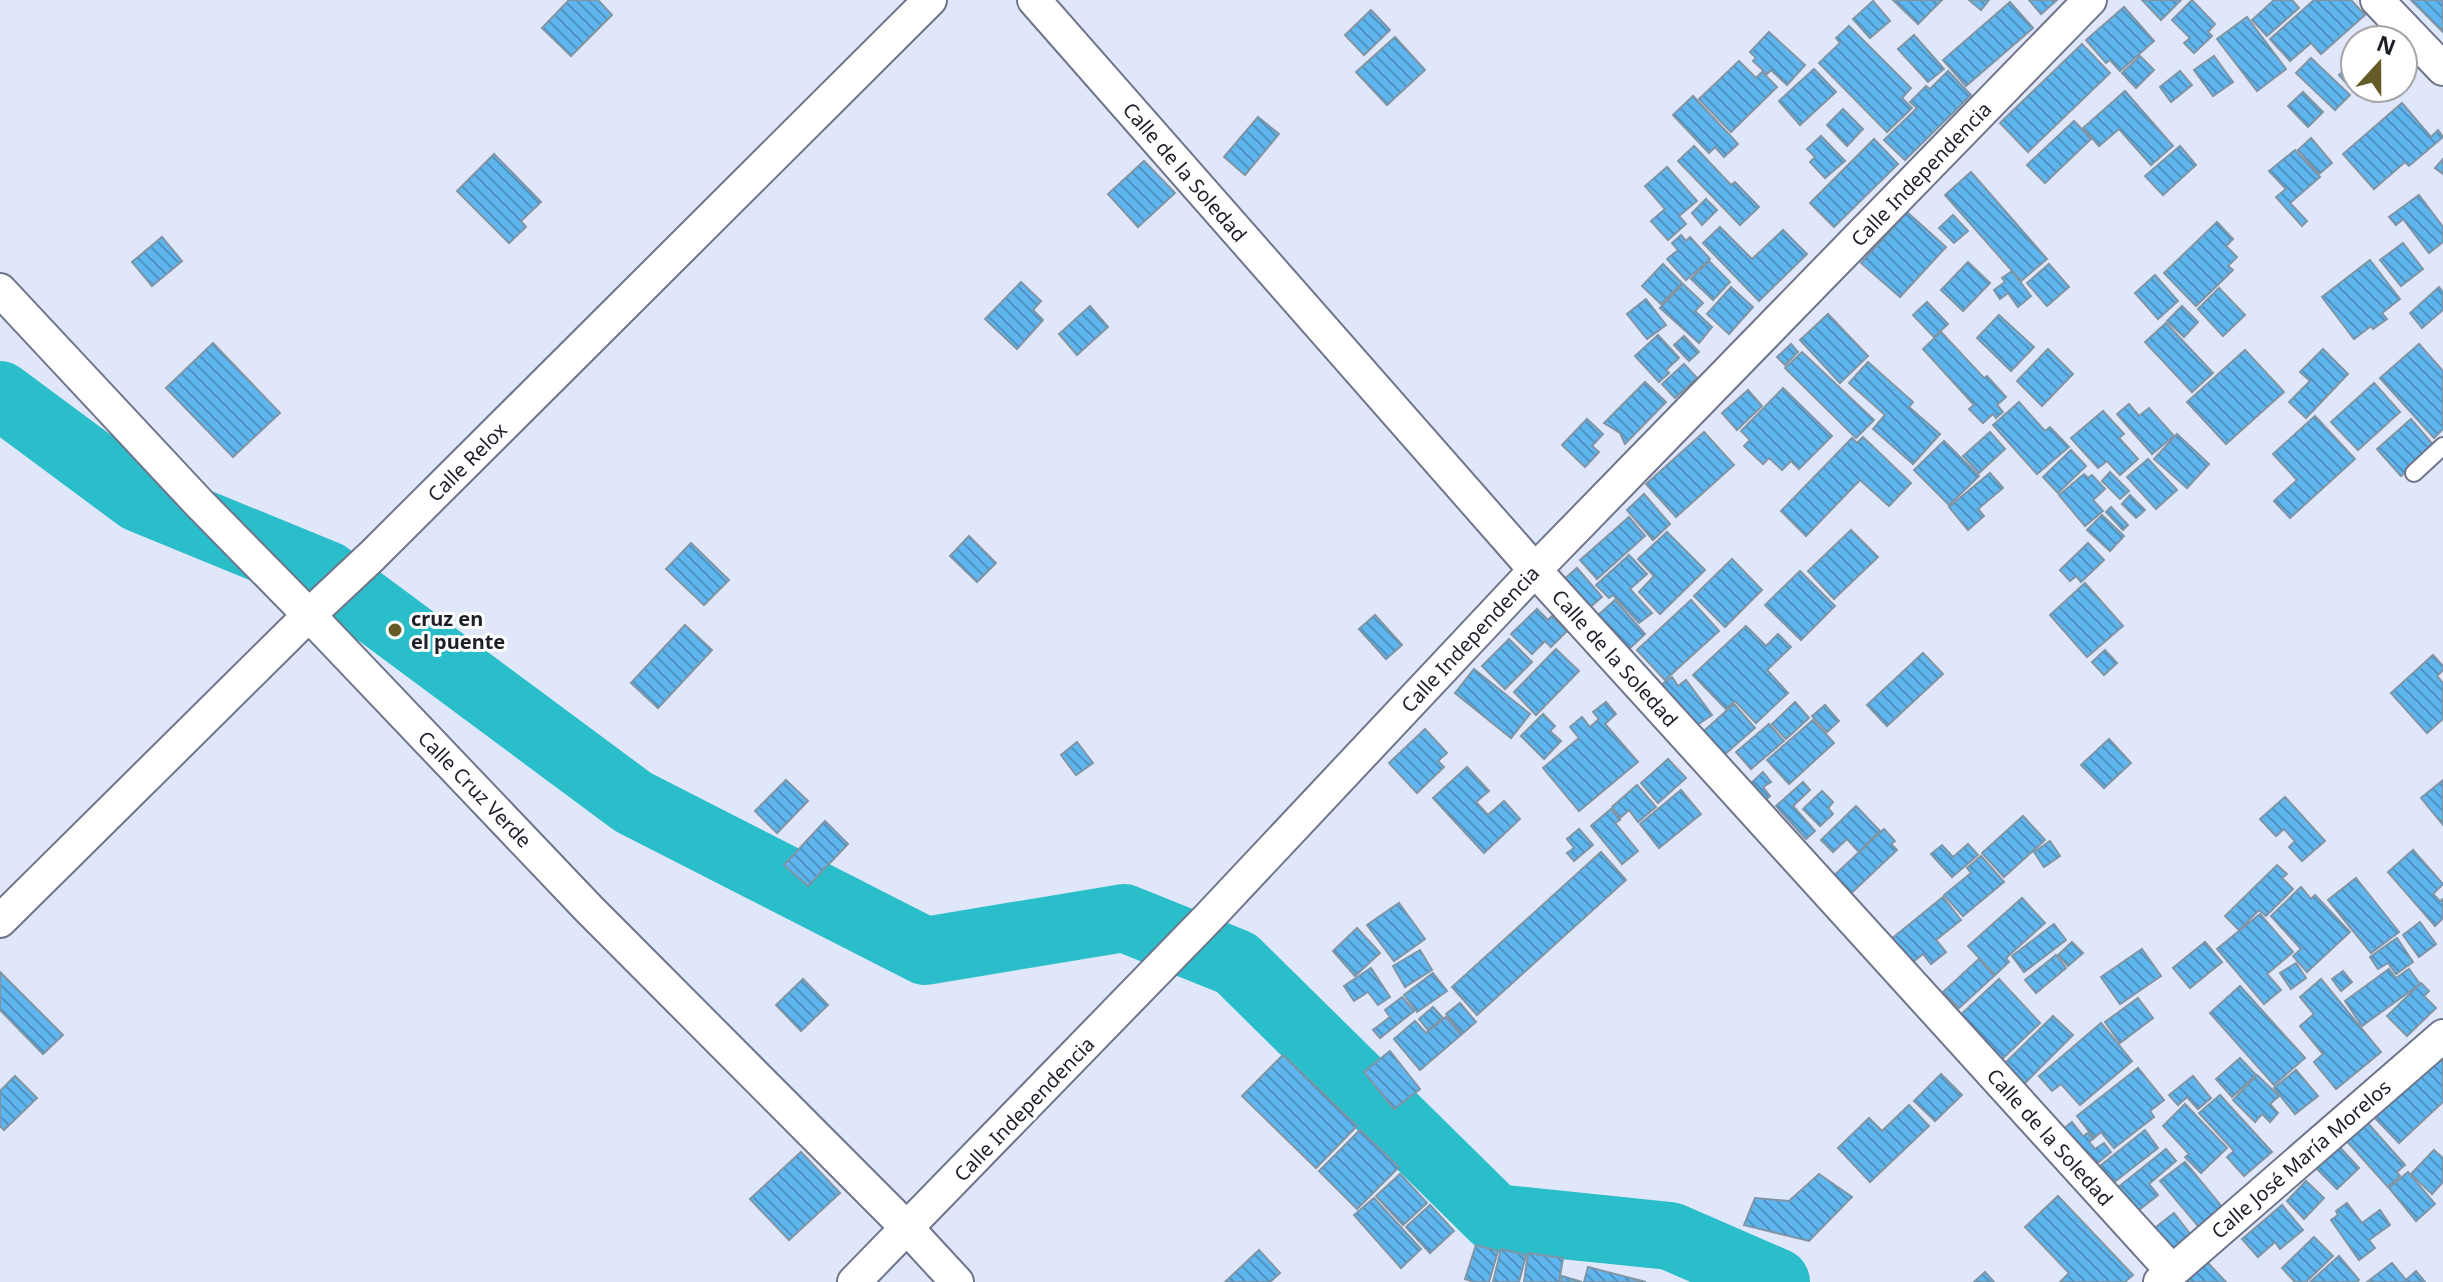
<svg xmlns="http://www.w3.org/2000/svg" width="2443" height="1282" font-family="'Noto Sans',sans-serif">
  <style>
    .lines { fill: none; stroke-linecap: round; stroke-linejoin: round }
    .river { stroke: #2abecb; stroke-width: 68 }
    .building { fill: url(#building-back-hatch); stroke: #7f95a6; stroke-width: 2 }
    .lane-casing { stroke: #6e748a; stroke-width: 20 }
    .street-casing { stroke: #6e748a; stroke-width: 36 }
    .lane { stroke: #fff; stroke-width: 16 }
    .street { stroke: #fff; stroke-width: 32 }
    .poi-dot { fill: #645b27; stroke: #fff; stroke-width: 3 }
    .labels { text-anchor: middle; dominant-baseline: central; stroke-width: 6; stroke-linejoin: round; paint-order: stroke }
    .street-label { font-size: 20px; fill: #1d1f29; stroke: #fff }
    .poi-label { font-size: 20px; font-weight: bold; fill: #1d1f29; stroke: #fff; text-anchor: start }
  </style>
  <defs>
    <pattern id="building-back-hatch" width="6" height="6" patternUnits="userSpaceOnUse" patternTransform="scale(2)"><rect width="6" height="6" fill="#5fb6ef"/><path d="M-1 5l2 2M0 0l6 6M5-1l2 2" fill="none" stroke="#4e93c2"/></pattern>
  </defs>
  <rect width="100%" height="100%" fill="#e1e7fb"/>
  <g class="lines">
    <path class="river" d="M0,395L139,498L327,575L633,802L925,951L1124,918L1236,963L1495,1218L1670,1236L1776,1282"/>
  </g>
  <g class="building">
    <path d="M569,0H598L612,15L571,56L542,28Z"/>
    <path d="M1893,0H1942L1918,24Z"/>
    <path d="M1969,0H1989L1981,10Z"/>
    <path d="M2029,0H2057L2041,14Z"/>
    <path d="M2142,0H2181L2161,20Z"/>
    <path d="M2192,0L2215,24L2208,32L2212,36L2194,53L2184,43L2190,38L2172,20Z"/>
    <path d="M2274,0H2292L2299,8L2267,36L2252,20Z"/>
    <path d="M2314,0H2351L2365,15L2321,54L2311,43L2290,61L2270,39Z"/>
    <path d="M2411,0H2443V32Z"/>
    <path d="M1873,1L1890,21L1870,38L1853,19Z"/>
    <path d="M2010,2L2033,28L1966,86L1943,60Z"/>
    <path d="M2124,7L2154,41L2120,71L2110,60L2106,63L2086,40Z"/>
    <path d="M1371,10L1390,30L1364,55L1345,35Z"/>
    <path d="M2247,17L2286,69L2257,91L2217,39Z"/>
    <path d="M1849,26L1911,88L1902,98L1912,108L1887,132L1819,63L1840,43L1836,38Z"/>
    <path d="M1769,32L1805,65L1787,85L1771,70L1767,74L1753,61L1756,58L1750,52Z"/>
    <path d="M1914,35L1944,69L1928,82L1898,49Z"/>
    <path d="M1395,37L1425,70L1387,105L1356,72Z"/>
    <path d="M2082,44L2110,73L2028,152L2000,123Z"/>
    <path d="M2140,56L2154,70L2136,88L2122,73Z"/>
    <path d="M2214,56L2233,82L2213,96L2194,70Z"/>
    <path d="M2311,58L2350,95L2335,110L2296,73Z"/>
    <path d="M2355,60V88H2365L2357,95L2339,75Z"/>
    <path d="M1739,61L1756,78L1762,72L1777,87L1731,132L1699,99Z"/>
    <path d="M1814,69L1836,92L1800,125L1779,101Z"/>
    <path d="M1948,71L1971,95L1905,160L1884,140L1917,108L1910,102L1926,86L1930,89Z"/>
    <path d="M2180,71L2192,85L2171,102L2160,87Z"/>
    <path d="M2125,91L2173,146L2151,165L2119,129L2099,146L2083,128Z"/>
    <path d="M2303,92L2323,112L2308,127L2288,106Z"/>
    <path d="M1693,96L1738,144L1724,157L1715,147L1709,153L1673,115Z"/>
    <path d="M2402,103L2431,137L2438,130L2443,137L2409,166L2405,162L2374,189L2343,154Z"/>
    <path d="M1843,109L1863,129L1847,146L1827,125Z"/>
    <path d="M1258,117L1279,134L1245,175L1224,157Z"/>
    <path d="M2074,121L2091,139L2045,183L2027,165Z"/>
    <path d="M1821,136L1845,161L1825,178L1810,162L1815,157L1807,149Z"/>
    <path d="M2311,138L2332,163L2319,174L2298,150Z"/>
    <path d="M1874,139L1898,164L1834,227L1810,203Z"/>
    <path d="M1694,146L1731,185L1735,182L1759,207L1740,225L1678,161Z"/>
    <path d="M2180,146L2196,165L2163,195L2145,176Z"/>
    <path d="M2295,150L2320,177L2290,203L2307,221L2302,226L2276,197L2286,189L2269,171Z"/>
    <path d="M494,154L541,202L521,221L526,227L509,243L457,191Z"/>
    <path d="M2443,159V174L2435,168Z"/>
    <path d="M1144,161L1175,193L1138,227L1108,194Z"/>
    <path d="M1667,167L1697,201L1679,216L1686,224L1668,240L1651,221L1665,209L1645,186Z"/>
    <path d="M1971,172L2047,259L2021,281L1945,195Z"/>
    <path d="M2419,195L2443,227V242L2429,253L2403,219L2396,225L2389,217Z"/>
    <path d="M1706,199L1717,210L1702,225L1692,213Z"/>
    <path d="M1907,212L1946,247L1900,297L1861,263Z"/>
    <path d="M1953,215L1968,231L1954,243L1939,228Z"/>
    <path d="M2217,222L2233,239L2226,246L2237,257L2228,266L2233,270L2196,306L2164,273Z"/>
    <path d="M1720,227L1752,259L1783,230L1807,254L1759,301L1703,243Z"/>
    <path d="M1681,235L1686,241L1690,237L1710,259L1686,280L1667,259L1678,250L1672,243Z"/>
    <path d="M162,237L182,261L152,286L132,262Z"/>
    <path d="M2403,243L2423,269L2401,286L2380,260Z"/>
    <path d="M2370,260L2400,299L2382,313L2387,319L2373,329L2371,326L2354,339L2322,297Z"/>
    <path d="M1709,261L1730,282L1713,300L1691,279Z"/>
    <path d="M1968,262L1990,283L1963,311L1941,290Z"/>
    <path d="M1663,264L1682,283L1661,304L1642,286Z"/>
    <path d="M2049,264L2069,287L2047,306L2027,283Z"/>
    <path d="M2012,271L2031,296L2018,307L2008,293L2000,299L1994,290L2005,282L2002,278Z"/>
    <path d="M2155,275L2178,301L2158,319L2135,293Z"/>
    <path d="M1021,282L1041,301L1033,310L1043,320L1017,349L985,319Z"/>
    <path d="M1683,284L1703,303L1695,311L1712,327L1699,343L1660,308Z"/>
    <path d="M1731,287L1753,307L1729,334L1707,314Z"/>
    <path d="M2439,287L2443,292V310L2422,328L2410,313Z"/>
    <path d="M2219,288L2245,315L2223,336L2198,309Z"/>
    <path d="M1646,299L1666,325L1647,339L1627,314Z"/>
    <path d="M1927,302L1948,324L1934,337L1913,315Z"/>
    <path d="M1090,306L1108,327L1077,355L1059,334Z"/>
    <path d="M2182,306L2198,322L2184,337L2167,321Z"/>
    <path d="M1828,314L1868,356L1840,383L1800,340Z"/>
    <path d="M1999,315L2034,347L2011,371L1977,338Z"/>
    <path d="M2166,323L2213,373L2192,392L2145,342Z"/>
    <path d="M1941,332L1984,378L1987,376L2006,397L1997,405L2003,412L1996,418L1993,414L1983,423L1969,409L1974,405L1923,349Z"/>
    <path d="M1658,335L1679,358L1666,370L1669,373L1659,382L1635,356Z"/>
    <path d="M1684,336L1699,352L1689,361L1674,345Z"/>
    <path d="M213,343L280,413L233,457L166,388Z"/>
    <path d="M1791,344L1798,352L1785,365L1777,357Z"/>
    <path d="M2419,344L2443,371V429L2434,438L2380,378Z"/>
    <path d="M2048,349L2073,374L2042,406L2017,381Z"/>
    <path d="M2323,349L2348,374L2306,418L2289,402L2310,381L2300,372Z"/>
    <path d="M2245,350L2284,392L2226,444L2187,402Z"/>
    <path d="M1802,352L1874,420L1856,438L1785,368Z"/>
    <path d="M1868,362L1913,402L1909,407L1940,434L1913,464L1873,429L1885,415L1849,383Z"/>
    <path d="M1684,364L1697,378L1675,398L1662,384Z"/>
    <path d="M1645,382L1666,402L1625,444L1620,433L1604,423Z"/>
    <path d="M2374,383L2400,412L2358,450L2331,422Z"/>
    <path d="M1783,388L1832,436L1799,469L1791,461L1782,470L1769,458L1763,464L1744,446L1750,440L1741,431Z"/>
    <path d="M1748,390L1762,406L1737,430L1722,413Z"/>
    <path d="M2019,402L2045,431L2050,427L2069,447L2037,474L1993,425Z"/>
    <path d="M2129,404L2139,416L2149,408L2174,436L2152,454L2117,414Z"/>
    <path d="M2103,411L2124,434L2119,438L2138,459L2120,475L2107,461L2098,468L2071,438Z"/>
    <path d="M2315,416L2355,459L2290,518L2274,501L2297,480L2273,454Z"/>
    <path d="M1587,419L1603,434L1592,446L1599,452L1585,467L1562,445Z"/>
    <path d="M2411,419L2435,447L2401,476L2377,449Z"/>
    <path d="M1704,432L1734,465L1676,517L1646,484Z"/>
    <path d="M1990,432L2005,449L1979,473L1963,456Z"/>
    <path d="M2177,434L2209,464L2187,488L2154,459Z"/>
    <path d="M1863,437L1911,483L1889,506L1860,480L1806,536L1781,511L1852,438L1857,443Z"/>
    <path d="M1944,441L1979,476L1949,505L1914,470Z"/>
    <path d="M2071,450L2086,466L2058,493L2043,477Z"/>
    <path d="M2148,459L2177,490L2156,509L2127,477Z"/>
    <path d="M2110,472L2129,491L2120,499L2102,481Z"/>
    <path d="M1990,473L2003,488L1978,509L1984,516L1968,530L1949,507Z"/>
    <path d="M2084,474L2088,478L2092,475L2105,489L2093,500L2103,511L2085,526L2059,495Z"/>
    <path d="M1644,494L1670,524L1653,540L1627,510Z"/>
    <path d="M2130,495L2145,510L2136,518L2122,504Z"/>
    <path d="M2111,507L2128,525L2123,530L2106,512Z"/>
    <path d="M2102,515L2124,536L2110,551L2087,530Z"/>
    <path d="M1629,517L1645,536L1597,579L1580,560Z"/>
    <path d="M1851,530L1878,557L1834,599L1808,571Z"/>
    <path d="M1667,532L1705,570L1660,614L1639,592L1654,576L1638,559Z"/>
    <path d="M969,536L996,563L977,582L950,556Z"/>
    <path d="M691,543L729,580L704,605L666,569Z"/>
    <path d="M2088,543L2104,560L2081,582L2076,576L2070,581L2060,570Z"/>
    <path d="M1629,555L1647,574L1630,589L1652,613L1639,623L1613,595L1609,598L1596,585Z"/>
    <path d="M1732,559L1762,590L1725,627L1694,596Z"/>
    <path d="M1577,568L1602,597L1588,609L1563,580Z"/>
    <path d="M1800,571L1835,606L1801,640L1765,605Z"/>
    <path d="M2085,583L2123,626L2087,657L2050,615Z"/>
    <path d="M1615,600L1645,634L1628,650L1597,616Z"/>
    <path d="M1691,600L1719,631L1665,680L1637,650Z"/>
    <path d="M1537,609L1548,620L1552,616L1567,631L1551,647L1545,641L1532,654L1511,634Z"/>
    <path d="M1375,615L1402,645L1386,659L1359,629Z"/>
    <path d="M685,625L712,650L658,708L631,683Z"/>
    <path d="M1746,626L1766,646L1778,634L1791,647L1767,670L1788,693L1756,723L1735,701L1726,709L1693,675Z"/>
    <path d="M1509,639L1532,662L1505,689L1482,666Z"/>
    <path d="M1556,649L1579,671L1536,715L1514,692Z"/>
    <path d="M2105,650L2117,663L2104,675L2092,662Z"/>
    <path d="M1923,653L1943,674L1887,726L1867,705Z"/>
    <path d="M2433,655L2443,666V670L2437,676L2443,683V719L2427,733L2391,693Z"/>
    <path d="M1474,669L1530,714L1511,738L1455,693Z"/>
    <path d="M1672,677L1678,686L1686,680L1712,715L1691,729L1660,686Z"/>
    <path d="M1606,702L1616,714L1605,724L1638,762L1579,811L1543,768L1579,738L1570,727L1582,717L1590,727L1599,719L1593,712Z"/>
    <path d="M1795,702L1809,718L1786,739L1772,724Z"/>
    <path d="M1734,704L1755,728L1717,761L1696,738Z"/>
    <path d="M1825,705L1839,721L1827,732L1812,716Z"/>
    <path d="M1543,714L1555,726L1550,731L1561,741L1544,759L1521,736Z"/>
    <path d="M1813,720L1834,743L1789,784L1767,760Z"/>
    <path d="M1769,724L1784,741L1751,769L1736,752Z"/>
    <path d="M1425,729L1447,753L1438,761L1444,767L1417,793L1389,763Z"/>
    <path d="M2109,739L2131,763L2104,788L2081,765Z"/>
    <path d="M1077,742L1093,763L1076,775L1061,755Z"/>
    <path d="M1668,759L1686,778L1658,803L1641,783Z"/>
    <path d="M1467,767L1489,791L1476,802L1488,815L1504,801L1520,819L1484,853L1433,798Z"/>
    <path d="M1763,772L1771,782L1763,787L1770,796L1764,801L1750,784Z"/>
    <path d="M786,780L808,801L777,833L755,811Z"/>
    <path d="M2443,780V825L2421,798Z"/>
    <path d="M1803,782L1810,790L1793,806L1815,831L1806,839L1776,806Z"/>
    <path d="M1637,785L1656,807L1638,822L1629,810L1620,818L1612,807Z"/>
    <path d="M1681,790L1701,814L1659,848L1640,824Z"/>
    <path d="M1822,791L1833,802L1828,808L1833,814L1820,826L1803,809Z"/>
    <path d="M2285,797L2325,841L2302,861L2289,847L2295,841L2284,829L2276,836L2260,819Z"/>
    <path d="M1856,806L1880,831L1859,852L1847,839L1833,852L1821,840Z"/>
    <path d="M1611,809L1620,820L1615,823L1638,851L1622,864L1591,826Z"/>
    <path d="M2023,816L2045,840L2004,877L1982,853Z"/>
    <path d="M825,821L848,844L808,886L784,865Z"/>
    <path d="M1579,829L1593,845L1574,861L1567,853L1574,848L1567,839Z"/>
    <path d="M1884,829L1895,841L1891,844L1897,850L1845,899L1828,881Z"/>
    <path d="M2050,841L2060,856L2044,867L2034,852Z"/>
    <path d="M1968,844L1978,855L1952,877L1931,854L1942,845L1953,857Z"/>
    <path d="M2413,850L2443,884L2433,894L2440,901L2443,899V918L2435,926L2388,872Z"/>
    <path d="M1601,852L1626,880L1477,1015L1452,987Z"/>
    <path d="M1981,856L2004,882L1963,916L1944,895L1971,873L1967,868Z"/>
    <path d="M2277,865L2287,874L2282,878L2293,889L2266,916L2259,910L2239,930L2225,916Z"/>
    <path d="M2356,878L2399,932L2371,953L2328,900Z"/>
    <path d="M2301,887L2311,899L2315,895L2350,932L2307,972L2293,956L2301,949L2271,916Z"/>
    <path d="M1943,897L1961,920L1936,940L1946,952L1931,964L1923,954L1903,970L1884,945Z"/>
    <path d="M2022,898L2045,923L2006,958L2009,962L1995,975L1968,946Z"/>
    <path d="M1399,903L1425,939L1394,961L1367,925Z"/>
    <path d="M2260,914L2293,952L2267,974L2281,990L2264,1004L2217,949Z"/>
    <path d="M2420,922L2436,944L2419,957L2403,935Z"/>
    <path d="M2054,924L2066,940L2024,972L2012,956Z"/>
    <path d="M1357,928L1380,953L1355,976L1333,951Z"/>
    <path d="M2397,938L2413,962L2396,974L2388,963L2378,969L2370,957Z"/>
    <path d="M2072,942L2083,953L2068,966L2058,955Z"/>
    <path d="M2205,942L2222,962L2190,988L2173,968Z"/>
    <path d="M2142,949L2161,976L2120,1004L2101,977Z"/>
    <path d="M1420,950L1432,970L1405,987L1393,966Z"/>
    <path d="M2056,955L2066,968L2036,993L2025,980Z"/>
    <path d="M1979,959L1994,976L1959,1008L1943,992Z"/>
    <path d="M2296,963L2306,978L2291,989L2280,973Z"/>
    <path d="M1371,968L1390,997L1378,1005L1368,992L1354,1001L1344,986Z"/>
    <path d="M2389,969L2396,978L2409,969L2420,984L2362,1026L2345,1001Z"/>
    <path d="M2343,971L2352,982L2341,991L2332,979Z"/>
    <path d="M0,972L63,1035L43,1054L0,1010Z"/>
    <path d="M1433,973L1447,991L1417,1012L1404,995Z"/>
    <path d="M803,979L828,1005L801,1031L776,1005Z"/>
    <path d="M1999,979L2040,1023L1997,1064L1955,1020Z"/>
    <path d="M2321,979L2381,1052L2336,1089L2314,1062L2323,1054L2300,1026L2314,1014L2300,997Z"/>
    <path d="M2421,983L2429,991L2424,996L2436,1008L2407,1036L2387,1016Z"/>
    <path d="M2240,986L2305,1058L2274,1085L2210,1013Z"/>
    <path d="M1402,997L1414,1011L1380,1038L1373,1030L1390,1017L1385,1010Z"/>
    <path d="M2138,998L2153,1018L2120,1043L2105,1022Z"/>
    <path d="M1460,1003L1476,1022L1462,1034L1446,1014Z"/>
    <path d="M1433,1007L1443,1018L1428,1030L1419,1019Z"/>
    <path d="M2053,1016L2073,1035L2017,1091L1997,1071Z"/>
    <path d="M1446,1017L1461,1035L1420,1070L1394,1039L1415,1021L1426,1033Z"/>
    <path d="M2101,1023L2132,1061L2080,1105L2061,1084L2052,1091L2039,1076Z"/>
    <path d="M1390,1051L1420,1089L1394,1109L1364,1072Z"/>
    <path d="M1283,1055L1357,1126L1316,1168L1242,1096Z"/>
    <path d="M2443,1055V1102L2399,1143L2375,1118Z"/>
    <path d="M2240,1058L2256,1075L2232,1097L2216,1079Z"/>
    <path d="M2138,1068L2164,1100L2150,1111L2154,1117L2114,1148L2101,1132L2094,1138L2077,1116Z"/>
    <path d="M2296,1070L2318,1096L2295,1114L2274,1088Z"/>
    <path d="M1941,1074L1962,1095L1935,1121L1914,1101Z"/>
    <path d="M2257,1075L2279,1096L2270,1104L2278,1113L2270,1122L2262,1114L2255,1122L2233,1100Z"/>
    <path d="M15,1076L37,1098L4,1130L0,1126V1091Z"/>
    <path d="M2193,1076L2211,1098L2198,1109L2187,1097L2178,1105L2169,1095Z"/>
    <path d="M2220,1095L2272,1152L2244,1176L2227,1157L2234,1151L2199,1113Z"/>
    <path d="M2185,1104L2227,1148L2201,1173L2185,1157L2189,1154L2163,1126Z"/>
    <path d="M1909,1105L1929,1126L1870,1182L1838,1148L1869,1118L1882,1131Z"/>
    <path d="M2365,1120L2405,1165L2397,1172L2400,1176L2388,1187L2344,1138Z"/>
    <path d="M2072,1122L2083,1136L2088,1133L2093,1139L2089,1142L2095,1149L2104,1143L2111,1152L2095,1165L2057,1134Z"/>
    <path d="M1360,1130L1399,1167L1357,1209L1319,1171Z"/>
    <path d="M2145,1130L2158,1148L2113,1183L2100,1166Z"/>
    <path d="M2335,1142L2359,1168L2337,1189L2312,1164Z"/>
    <path d="M2166,1149L2176,1161L2149,1184L2158,1195L2130,1217L2111,1193Z"/>
    <path d="M2434,1150L2443,1158V1182L2432,1194L2411,1174Z"/>
    <path d="M801,1152L840,1193L789,1240L750,1199Z"/>
    <path d="M2185,1162L2223,1208L2199,1227L2160,1181Z"/>
    <path d="M2408,1172L2435,1204L2416,1221L2389,1188Z"/>
    <path d="M1400,1174L1427,1203L1403,1225L1376,1196Z"/>
    <path d="M1819,1174L1852,1197L1809,1241L1744,1225L1755,1198L1789,1201Z"/>
    <path d="M2306,1181L2324,1198L2304,1219L2287,1201Z"/>
    <path d="M2058,1196L2133,1275L2125,1282H2060L2069,1273L2025,1227Z"/>
    <path d="M1374,1198L1421,1249L1401,1268L1354,1215Z"/>
    <path d="M2347,1203L2362,1223L2380,1210L2390,1225L2369,1240L2375,1248L2359,1260L2331,1220L2338,1215L2336,1211Z"/>
    <path d="M1430,1205L1454,1231L1430,1253L1406,1227Z"/>
    <path d="M2282,1205L2303,1230L2280,1249L2275,1242L2258,1257L2242,1239Z"/>
    <path d="M2174,1213L2194,1239L2166,1260L2147,1234Z"/>
    <path d="M2314,1237L2333,1256L2306,1282H2295L2282,1268Z"/>
    <path d="M1476,1245L1498,1251L1489,1282H1474L1465,1279Z"/>
    <path d="M1501,1249L1526,1255L1519,1282H1493Z"/>
    <path d="M1259,1250L1280,1273L1270,1282H1225Z"/>
    <path d="M1528,1253L1563,1258L1559,1282H1524Z"/>
    <path d="M2339,1256L2359,1280L2357,1282H2310Z"/>
    <path d="M2207,1262L2226,1282H2186Z"/>
    <path d="M2392,1263L2406,1280L2416,1271L2425,1282H2367Z"/>
    <path d="M1588,1267L1646,1282H1584Z"/>
    <path d="M1985,1272L1994,1282H1974Z"/>
    <path d="M1562,1276L1582,1282H1561Z"/>
  </g>
  <g class="lines">
    <g class="lane-casing">
      <path id="lane" d="M2414,473L2443,446"/>
    </g>
    <g class="street-casing">
      <g id="street">
        <path d="M1034,0L1535,570L2172,1271"/>
        <path d="M2377,0L2443,69"/>
        <path d="M0,290L198,502L309,615L589,909L908,1229L957,1282"/>
        <path d="M0,921L309,615L372,556L930,0"/>
        <path d="M854,1282L1209,917L1535,570L2090,0"/>
        <path d="M2160,1282L2443,1036"/>
      </g>
    </g>
    <use href="#lane" class="lane"/>
    <use href="#street" class="street"/>
  </g>
  <circle class="poi-dot" cx="395" cy="630" r="8"/>
  <g class="labels">
    <g class="street-label">
      <text transform="translate(1185 172) rotate(49)">Calle de la Soledad</text>
      <text transform="translate(1921 174) rotate(-46)">Calle Independencia</text>
      <text transform="translate(467 462) rotate(-45)">Calle Relox</text>
      <text transform="translate(1470 639) rotate(-47)">Calle Independencia</text>
      <text transform="translate(1615 658) rotate(48)">Calle de la Soledad</text>
      <text transform="translate(475 789) rotate(46)">Calle Cruz Verde</text>
      <text transform="translate(1024 1109) rotate(-46)">Calle Independencia</text>
      <text transform="translate(2050 1137) rotate(48)">Calle de la Soledad</text>
      <text transform="translate(2301 1159) rotate(-41)">Calle José María Morelos</text>
    </g>
    <g class="poi-label">
      <text x="411" y="618">cruz en<tspan x="411" dy="23">el puente</tspan></text>
    </g>
  </g>
  <g transform="translate(2379 64) rotate(21)"><circle r="38" fill="#ffffff" stroke="#a5a5a9" stroke-width="2"/>
  <path d="M0-6L14 30L0 20L-14 30Z" fill="#645b27"/>
  <text y="-12" font-size="22" font-weight="bold" text-anchor="middle" fill="#1d1f29">N</text>
  </g>
</svg>
